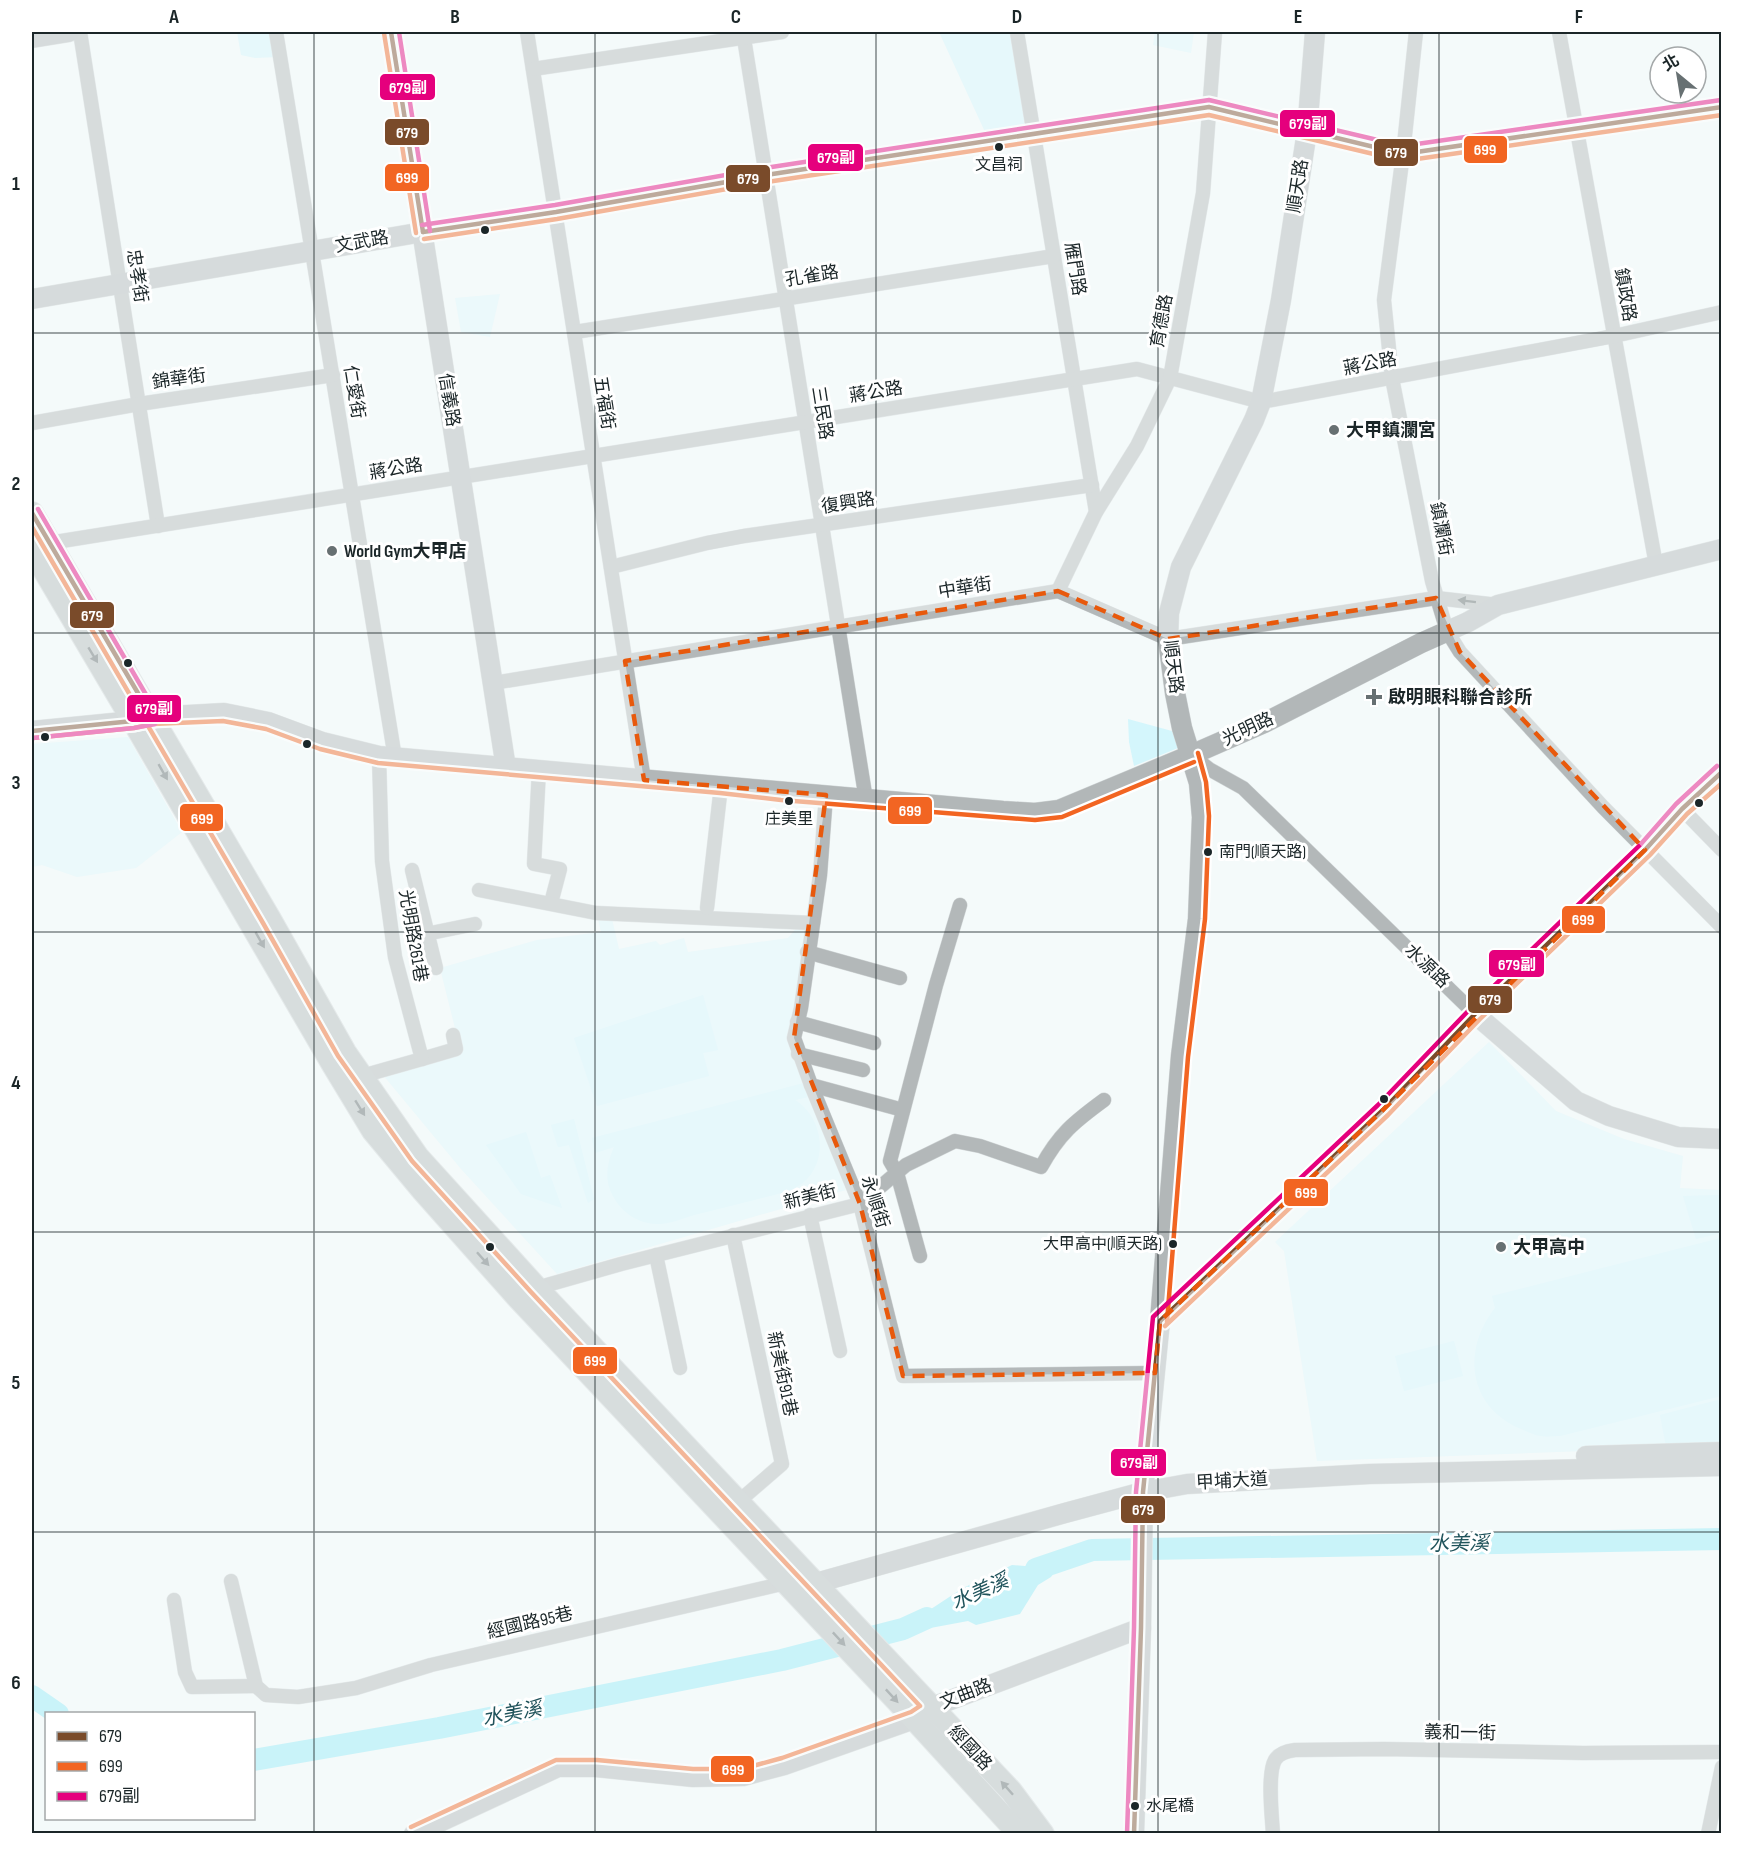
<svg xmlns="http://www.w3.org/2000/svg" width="1753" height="1865" font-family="'Sofia Sans Condensed','Noto Sans TC',sans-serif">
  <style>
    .built { fill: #dff8fc }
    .green { fill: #d4f6fc }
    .water { fill: #96ebf8 }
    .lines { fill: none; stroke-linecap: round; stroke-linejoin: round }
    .river { stroke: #96ebf8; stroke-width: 22 }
    .street-casing { stroke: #d2d7d8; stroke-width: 15 }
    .secondary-casing { stroke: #d2d7d8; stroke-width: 21 }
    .primary-casing { stroke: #d2d7d8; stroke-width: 24 }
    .street { stroke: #b3b8b9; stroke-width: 14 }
    .secondary { stroke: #b2b7b8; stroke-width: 20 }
    .primary { stroke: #b4babb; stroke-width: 22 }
    .bus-1-casing { stroke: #fff; stroke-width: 9 }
    .bus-2-casing { stroke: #fff; stroke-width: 9 }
    .bus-3-casing { stroke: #fff; stroke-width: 9 }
    .bus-1 { stroke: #7a4b2a; stroke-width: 4.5 }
    .bus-2 { stroke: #f26522; stroke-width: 4.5 }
    .bus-3 { stroke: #e5007d; stroke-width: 4.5 }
    .oneway { fill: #5f6869 }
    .oneway2 { fill: #60696a }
    .marked { fill: none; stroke: #e8590c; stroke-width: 4.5; stroke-dasharray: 12 8; stroke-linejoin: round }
    .grid { fill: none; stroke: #1b2628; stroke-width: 1.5; stroke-opacity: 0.55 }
    .bus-dot { fill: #1b2628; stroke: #fff; stroke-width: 2 }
    .poi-dot { fill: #677072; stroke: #fff; stroke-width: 2 }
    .labels { text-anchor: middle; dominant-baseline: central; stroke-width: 6; stroke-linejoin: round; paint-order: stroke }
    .bus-label { font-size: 16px; fill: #1b2628; stroke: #fff }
    .street-label { font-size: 18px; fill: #1b2628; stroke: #fff }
    .poi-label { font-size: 18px; font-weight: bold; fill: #1b2628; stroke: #fff; text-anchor: start }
    .water-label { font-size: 20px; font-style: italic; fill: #20535b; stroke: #fff }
    .line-badge { stroke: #fff; stroke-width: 2 }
    .badge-label { font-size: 16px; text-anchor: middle; font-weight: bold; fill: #fff }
    .neatline { fill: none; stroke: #1b2628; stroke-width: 2 }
    .grid-label { font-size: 20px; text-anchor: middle; font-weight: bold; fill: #1b2628 }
  </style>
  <rect width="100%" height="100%" fill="#f4fafa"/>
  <g class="built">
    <path d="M1155,32H1194L1191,53L1153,45Z"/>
    <path d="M500,294L490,337L461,332L455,298Z"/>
    <path d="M128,737L182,832L136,868L77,877L42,865L32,867V744Z"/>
    <path d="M598,919H612L619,949L656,941L660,945L684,938L688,952L788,938L798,926H807L789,1040L846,1190L557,1274L461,1169L383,1075L461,1052L440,968L537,940L601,932Z"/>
    <path d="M1489,1042L1556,1111L1624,1139L1683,1156L1680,1188L1721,1190V1446L1317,1461L1284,1251L1275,1242Z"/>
  </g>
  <g class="green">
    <path d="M237,32H274L278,57L255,58L241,55Z"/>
    <path d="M939,32H1016L1031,124L986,134Z"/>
    <path d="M1128,719L1172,731L1178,748L1134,766L1129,742Z"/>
    <path d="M703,995L718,1050L703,1053L709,1076L597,1106L574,1038Z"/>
    <path d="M804,1083L808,1097L795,1100C819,1115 828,1150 811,1174C806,1182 797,1187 789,1191C758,1199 726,1207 694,1215C683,1218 670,1224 658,1224C639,1224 622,1213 613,1196C604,1180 607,1163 614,1147L595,1153L592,1138Z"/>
    <path d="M574,1119L594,1199L588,1203L569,1145L558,1147L551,1125Z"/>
    <path d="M526,1132L541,1178L550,1175L562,1208L521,1194L486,1145Z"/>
    <path d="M1721,1195V1233L1696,1239L1683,1196Z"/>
    <path d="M1721,1238V1396L1560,1436C1554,1436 1547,1437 1541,1436C1534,1435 1526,1431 1519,1428C1468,1405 1462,1350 1495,1308L1492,1296Z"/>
    <path d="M1454,1341L1463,1376L1404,1391L1395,1356Z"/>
    <path d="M1718,1400L1721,1411V1444L1666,1446L1660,1415Z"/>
  </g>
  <path class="water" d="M1063,1560L1051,1577L1038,1585L1020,1614L976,1625L968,1621L909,1632L899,1630L963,1588L1012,1565L1025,1566Z"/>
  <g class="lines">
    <g class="river">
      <path d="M1036,1569L1092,1550L1722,1539"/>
      <path d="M32,1696L58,1714"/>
      <path d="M254,1760L439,1728L782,1660L903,1629L927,1618"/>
    </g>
    <g class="street-casing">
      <g id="street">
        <path d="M80,32L158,526"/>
        <path d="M276,32L395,758"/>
        <path d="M527,32L644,780"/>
        <path d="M743,32L866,800"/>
        <path d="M1017,32L1096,512"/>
        <path d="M1416,32L1403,154L1384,300L1392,378L1432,581L1447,631L1460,652L1603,807L1722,927"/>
        <path d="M1559,32L1656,565"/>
        <path d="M533,69L782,32"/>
        <path d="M575,332L1054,256"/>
        <path d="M32,423L139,404L333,375"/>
        <path d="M45,546L49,543L1137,369L1261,402L1614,336L1722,312"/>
        <path d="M611,567L707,543L744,536L1092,485"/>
        <path d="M1058,591L1096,512L1137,446L1170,378L1203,193L1215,32"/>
        <path d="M493,683L1058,591L1168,639L1436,598L1498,605"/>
        <path d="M539,770L534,864L560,869L551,903"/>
        <path d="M826,795L820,875L801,1008L794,1038L811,1085L860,1204L903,1376L1155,1373"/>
        <path d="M1682,809L1722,850"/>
        <path d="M412,870L436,968"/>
        <path d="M479,890L596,913L813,923"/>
        <path d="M707,908L721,786"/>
        <path d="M426,934L475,924"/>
        <path d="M807,952L900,978"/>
        <path d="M797,1022L874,1043"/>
        <path d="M798,1054L863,1070"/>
        <path d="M422,1059L456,1049L453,1035"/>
        <path d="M362,1076L422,1059L395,957L382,861L379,756"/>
        <path d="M811,1085L903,1110"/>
        <path d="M810,1215L840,1351"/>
        <path d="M733,1235L782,1464L738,1502"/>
        <path d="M656,1255L680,1368"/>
        <path d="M920,1256L897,1173L890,1161L936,985L960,905"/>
        <path d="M533,1289L621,1264L860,1204L906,1165L955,1141L980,1146L1041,1167C1059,1134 1074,1122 1104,1100"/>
        <path d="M1160,1321L1383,1110L1475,1014L1243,788L1209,769L1191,755"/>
        <path d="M231,1581L256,1686L266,1695L298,1697L356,1688L431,1665L790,1582"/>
        <path d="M174,1600L185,1672L192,1687L256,1686"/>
        <path d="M1273,1834C1272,1817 1267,1774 1275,1760C1279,1753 1287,1751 1295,1750L1384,1749L1583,1753L1722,1752"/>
        <path d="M1708,1834L1722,1767"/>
      </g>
    </g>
    <g class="secondary-casing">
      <g id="secondary">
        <path d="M391,32L506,768"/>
        <path d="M32,38L69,32"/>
        <path d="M32,299L423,232L556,212L766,175L1209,107L1403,154L1722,107"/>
        <path d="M32,731L133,721L152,717L224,713L268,722L322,742L379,756L1003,811L1035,813L1059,810L1191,755L1264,723L1421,643L1468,622L1498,605L1722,549"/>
        <path d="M1722,772L1682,809L1645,850L1475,1014L1576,1101L1609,1116L1678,1137L1722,1139"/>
        <path d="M1586,1456L1722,1452"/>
        <path d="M816,1583L1065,1513L1143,1492L1187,1484L1369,1474L1722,1466"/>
        <path d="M414,1834L558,1767H596L693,1777L743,1776L784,1765L914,1719L932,1707L1141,1628"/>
        <path d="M1134,1834L1141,1628L1143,1492L1160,1321L1181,1056L1198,919L1202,817L1199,783L1182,728L1175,693L1168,639L1169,613L1181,567L1254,420L1261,402L1281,300L1307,131L1315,32"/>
      </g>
    </g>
    <g class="primary-casing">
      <g id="primary">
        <path d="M32,513L270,919L345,1052L418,1157L536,1287L1011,1791L1043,1834"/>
        <path d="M32,550L133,721L333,1065L373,1131L423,1191L518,1298L914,1719L1019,1834"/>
      </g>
    </g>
    <use href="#street" class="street"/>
    <use href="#secondary" class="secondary"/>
    <use href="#primary" class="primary"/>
    <g class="bus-1-casing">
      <g id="bus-1">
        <path d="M391,32L423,232"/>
        <path d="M423,232L556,212L766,175L1209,107L1403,154L1722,107"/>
        <path d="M32,513L152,717"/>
        <path d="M32,731L133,721L152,717"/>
        <path d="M1134,1834L1141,1628L1143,1492L1160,1321L1383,1110L1475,1014L1645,850L1682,809L1722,772"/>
      </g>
    </g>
    <g class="bus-2-casing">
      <g id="bus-2">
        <path d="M384,33L416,233"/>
        <path d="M424,239L557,219L767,182L1209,115L1403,161L1722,115"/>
        <path d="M32,527L263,923L338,1056L412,1161L531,1292L920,1706L911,1712L782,1758L742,1769H693L597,1760H556L411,1827"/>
        <path d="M33,738L134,728L153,724L223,721L266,729L320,749L378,763L720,793L781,800L1035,820L1062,817L1194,762"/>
        <path d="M1167,1322L1188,1057L1205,919L1209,816L1206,782L1198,753"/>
        <path d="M1165,1326L1388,1115L1480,1019L1650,855L1687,814L1722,783"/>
      </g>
    </g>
    <g class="bus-3-casing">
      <g id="bus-3">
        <path d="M399,32L430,231"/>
        <path d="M422,225L555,205L765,168L1209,100L1403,146L1721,100"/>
        <path d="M33,738L134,728L155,724L159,717L38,509"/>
        <path d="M1127,1834L1134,1628L1136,1492L1153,1317L1378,1105L1470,1009L1640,845L1676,804L1717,766"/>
      </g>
    </g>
    <use href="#bus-1" class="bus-1"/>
    <use href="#bus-2" class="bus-2"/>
    <use href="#bus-3" class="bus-3"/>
  </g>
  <defs><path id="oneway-solid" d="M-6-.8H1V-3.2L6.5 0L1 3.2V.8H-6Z" transform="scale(1.5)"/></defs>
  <use class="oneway" href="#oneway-solid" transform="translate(1467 601) rotate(-173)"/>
  <g class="oneway2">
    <use href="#oneway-solid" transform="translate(93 655) rotate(59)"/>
    <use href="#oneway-solid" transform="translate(163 772) rotate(60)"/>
    <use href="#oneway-solid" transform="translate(260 940) rotate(60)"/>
    <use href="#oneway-solid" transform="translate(360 1108) rotate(58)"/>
    <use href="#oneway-solid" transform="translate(483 1259) rotate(48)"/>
    <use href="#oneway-solid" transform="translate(839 1639) rotate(47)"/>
    <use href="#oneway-solid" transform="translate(892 1696) rotate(47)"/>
    <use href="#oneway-solid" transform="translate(1007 1788) rotate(-132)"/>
  </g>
  <path d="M0 0H1753V1865H0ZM1058,591L1168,639L1436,598L1460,652L1645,850L1383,1110L1160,1321L1155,1373L903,1376L860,1204L794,1038L826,795L644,780L625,661Z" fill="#f4fafa" fill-opacity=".55" fill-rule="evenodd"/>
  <path class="marked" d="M1058,591L1168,639L1436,598L1460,652L1645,850L1383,1110L1160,1321L1155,1373L903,1376L860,1204L794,1038L826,795L644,780L625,661Z"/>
  <path class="grid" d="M314,32V1834M595,32V1834M876,32V1834M1158,32V1834M1439,32V1834M32,333H1722M32,633H1722M32,932H1722M32,1232H1722M32,1532H1722"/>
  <g class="bus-dot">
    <circle cx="999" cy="147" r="5"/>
    <circle cx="485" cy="230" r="5"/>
    <circle cx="128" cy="663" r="5"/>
    <circle cx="45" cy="737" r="5"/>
    <circle cx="307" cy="744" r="5"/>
    <circle cx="789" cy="801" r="5"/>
    <circle cx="1699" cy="803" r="5"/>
    <circle cx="1208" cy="852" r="5"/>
    <circle cx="1384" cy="1099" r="5"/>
    <circle cx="1173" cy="1244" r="5"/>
    <circle cx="490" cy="1247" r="5"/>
    <circle cx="1135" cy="1806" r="5"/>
  </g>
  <g class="poi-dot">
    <circle cx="1334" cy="430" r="6"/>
    <circle cx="332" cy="551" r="6"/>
    <path d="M1371 688h6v6h6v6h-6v6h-6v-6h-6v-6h6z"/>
    <circle cx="1501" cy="1247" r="6"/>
  </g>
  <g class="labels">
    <g class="bus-label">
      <text x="999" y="165">文昌祠</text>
      <text x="789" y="819">庄美里</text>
      <text x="1219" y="852" text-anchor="start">南門(順天路)</text>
      <text x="1162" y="1244" text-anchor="end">大甲高中(順天路)</text>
      <text x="1146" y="1806" text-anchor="start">水尾橋</text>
    </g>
    <g class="street-label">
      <text transform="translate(1298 186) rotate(-81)">順天路</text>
      <text transform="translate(362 242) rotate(-10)">文武路</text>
      <text transform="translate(1075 269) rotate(81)">雁門路</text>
      <text transform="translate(137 276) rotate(81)">忠孝街</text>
      <text transform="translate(812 276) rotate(-9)">孔雀路</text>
      <text transform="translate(1625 295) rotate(80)">鎮政路</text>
      <text transform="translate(1162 321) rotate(-80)">育德路</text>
      <text transform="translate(1370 364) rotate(-11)">蔣公路</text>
      <text transform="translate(179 379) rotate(-8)">錦華街</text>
      <text transform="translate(354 392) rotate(81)">仁愛街</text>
      <text transform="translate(876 392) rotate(-9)">蔣公路</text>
      <text transform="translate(449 400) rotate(81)">信義路</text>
      <text transform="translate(604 403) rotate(81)">五福街</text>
      <text transform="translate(822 413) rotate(81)">三民路</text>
      <text transform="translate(396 469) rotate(-9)">蔣公路</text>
      <text transform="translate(848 503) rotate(-9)">復興路</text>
      <text transform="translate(1441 529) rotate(79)">鎮瀾街</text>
      <text transform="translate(965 588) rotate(-9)">中華街</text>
      <text transform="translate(1173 667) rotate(83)">順天路</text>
      <text transform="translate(1248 729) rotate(-25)">光明路</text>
      <text transform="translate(413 936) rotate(80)">光明路261巷</text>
      <text transform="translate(1427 966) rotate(44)">水源路</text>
      <text transform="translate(810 1197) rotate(-14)">新美街</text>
      <text transform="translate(875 1202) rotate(72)">永順街</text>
      <text transform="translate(782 1374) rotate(78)">新美街91巷</text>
      <text transform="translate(1232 1481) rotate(-3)">甲埔大道</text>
      <text transform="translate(530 1623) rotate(-13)">經國路95巷</text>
      <text transform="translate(966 1694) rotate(-21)">文曲路</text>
      <text transform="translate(1460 1733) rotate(1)">義和一街</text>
      <text transform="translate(970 1748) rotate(47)">經國路</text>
    </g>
    <g class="poi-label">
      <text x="1346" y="430">大甲鎮瀾宮</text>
      <text x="344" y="551">World Gym大甲店</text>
      <text x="1388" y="697">啟明眼科聯合診所</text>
      <text x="1513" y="1247">大甲高中</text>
    </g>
    <g class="water-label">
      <text transform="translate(1459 1544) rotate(-1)">水美溪</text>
      <text transform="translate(980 1592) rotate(-24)">水美溪</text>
      <text transform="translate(512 1714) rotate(-11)">水美溪</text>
    </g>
  </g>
  <g class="line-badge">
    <rect x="379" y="73" width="57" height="28" rx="6" fill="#e5007d"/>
    <rect x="1279" y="109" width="57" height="29" rx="6" fill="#e5007d"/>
    <rect x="384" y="118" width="46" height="28" rx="6" fill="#7a4b2a"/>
    <rect x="1463" y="135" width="45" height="29" rx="6" fill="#f26522"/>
    <rect x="1373" y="138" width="46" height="29" rx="6" fill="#7a4b2a"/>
    <rect x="807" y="143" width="57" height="29" rx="6" fill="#e5007d"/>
    <rect x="384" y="163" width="46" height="29" rx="6" fill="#f26522"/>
    <rect x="725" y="164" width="46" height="29" rx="6" fill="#7a4b2a"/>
    <rect x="69" y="601" width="46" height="28" rx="6" fill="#7a4b2a"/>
    <rect x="126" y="694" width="56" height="29" rx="6" fill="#e5007d"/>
    <rect x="887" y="796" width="46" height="29" rx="6" fill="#f26522"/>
    <rect x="179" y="803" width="45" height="29" rx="6" fill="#f26522"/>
    <rect x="1561" y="905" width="45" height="29" rx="6" fill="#f26522"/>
    <rect x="1488" y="949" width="57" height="29" rx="6" fill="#e5007d"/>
    <rect x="1467" y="985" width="46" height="29" rx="6" fill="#7a4b2a"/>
    <rect x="1283" y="1178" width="46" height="29" rx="6" fill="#f26522"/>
    <rect x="572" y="1346" width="46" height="29" rx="6" fill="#f26522"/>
    <rect x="1110" y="1448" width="57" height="29" rx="6" fill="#e5007d"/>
    <rect x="1120" y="1495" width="46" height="29" rx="6" fill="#7a4b2a"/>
    <rect x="710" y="1755" width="45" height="28" rx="6" fill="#f26522"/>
  </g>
  <g class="badge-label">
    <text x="408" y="93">679副</text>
    <text x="1308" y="129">679副</text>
    <text x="407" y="138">679</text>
    <text x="1485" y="155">699</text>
    <text x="1396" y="158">679</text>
    <text x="836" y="163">679副</text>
    <text x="407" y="183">699</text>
    <text x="748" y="184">679</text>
    <text x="92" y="621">679</text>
    <text x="154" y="714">679副</text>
    <text x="910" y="816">699</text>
    <text x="202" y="824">699</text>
    <text x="1583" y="925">699</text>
    <text x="1517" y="970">679副</text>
    <text x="1490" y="1005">679</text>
    <text x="1306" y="1198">699</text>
    <text x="595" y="1366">699</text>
    <text x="1139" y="1468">679副</text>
    <text x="1143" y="1515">679</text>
    <text x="733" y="1775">699</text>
  </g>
  <rect width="1753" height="1865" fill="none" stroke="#ffffff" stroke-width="66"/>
  <rect x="45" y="1712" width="210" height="108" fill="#ffffff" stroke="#a4a8a9" stroke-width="1.5"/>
  <rect x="57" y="1732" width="30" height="9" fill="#7a4b2a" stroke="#a4a8a9" stroke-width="1.5"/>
  <text x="99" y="1742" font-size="18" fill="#1b2628">679</text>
  <rect x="57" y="1762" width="30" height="9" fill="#f26522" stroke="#a4a8a9" stroke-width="1.5"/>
  <text x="99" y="1772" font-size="18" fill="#1b2628">699</text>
  <rect x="57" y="1792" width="30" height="9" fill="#e5007d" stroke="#a4a8a9" stroke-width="1.5"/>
  <text x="99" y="1802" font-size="18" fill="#1b2628">679副</text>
  <g transform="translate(1678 75) rotate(330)"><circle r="28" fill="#ffffff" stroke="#a4a8a9" stroke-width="1.5"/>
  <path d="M0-4.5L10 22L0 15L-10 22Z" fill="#677072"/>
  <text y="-9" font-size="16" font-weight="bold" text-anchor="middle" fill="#1b2628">北</text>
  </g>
  <rect x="33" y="33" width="1687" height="1799" class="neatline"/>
  <g class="grid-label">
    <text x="174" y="23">A</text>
    <text x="455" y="23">B</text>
    <text x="736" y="23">C</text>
    <text x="1017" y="23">D</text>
    <text x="1298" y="23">E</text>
    <text x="1579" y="23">F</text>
    <text x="16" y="190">1</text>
    <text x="16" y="490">2</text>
    <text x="16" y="789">3</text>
    <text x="16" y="1089">4</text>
    <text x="16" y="1389">5</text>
    <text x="16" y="1689">6</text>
  </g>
</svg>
